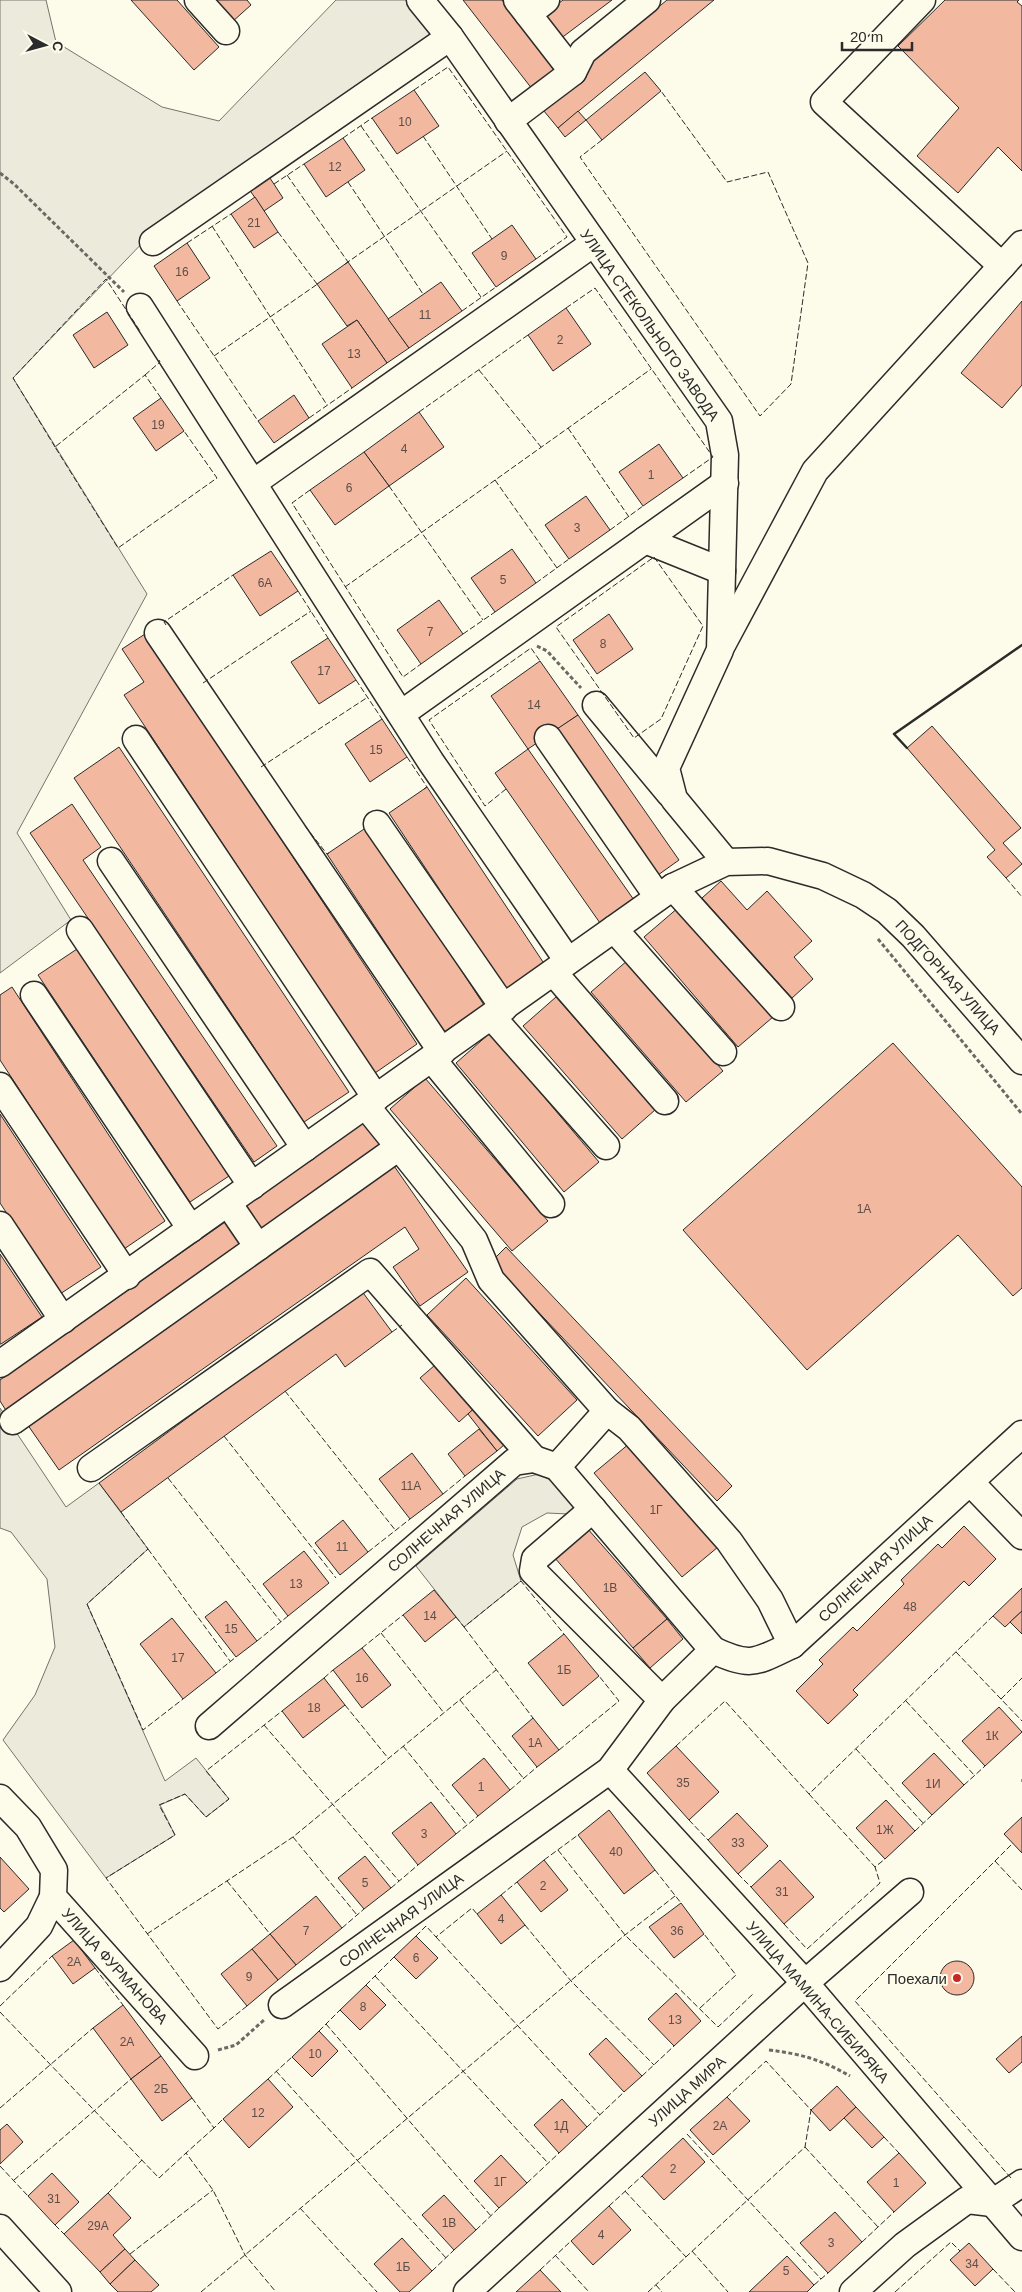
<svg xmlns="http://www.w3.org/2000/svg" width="1022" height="2292" font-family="Arial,sans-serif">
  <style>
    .green { fill: #ecebdb; stroke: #74746e }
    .building { fill: #f2b8a0; stroke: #2b2b2b }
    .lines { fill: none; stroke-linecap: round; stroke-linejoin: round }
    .minor-casing { stroke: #2b2b2b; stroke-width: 29 }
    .path { stroke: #6a6964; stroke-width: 3; stroke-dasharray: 4 2.5; stroke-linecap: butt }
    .minor { stroke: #fdfbea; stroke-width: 26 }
    .fence { stroke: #2b2b2b; stroke-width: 1; stroke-dasharray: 6 2.5; stroke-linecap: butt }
    .wall { stroke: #2b2b2b; stroke-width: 2.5 }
    .poi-dot { fill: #c62828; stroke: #fdfbea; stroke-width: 2 }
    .labels { text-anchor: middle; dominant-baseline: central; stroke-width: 4; stroke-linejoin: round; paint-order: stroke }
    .number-label { font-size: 12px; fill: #5d4e48 }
    .street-label { font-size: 15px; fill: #2b2b2b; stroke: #fdfbea }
    .poi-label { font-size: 15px; fill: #2b2b2b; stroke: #fdfbea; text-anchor: end }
  </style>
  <rect width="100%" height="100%" fill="#fdfbea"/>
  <g class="green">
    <path d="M0,0H46L56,42L162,107L219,121L336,0H410L435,31L148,237L13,378L147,594L17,833L71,920L0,973Z"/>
    <path d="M0,1408L66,1507L99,1483L148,1549L87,1604L165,1781L196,1758L229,1799L206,1817L185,1794L160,1805L175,1835L106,1878L3,1740L35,1695L55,1647L47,1579L11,1532L0,1528Z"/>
    <path d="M539,1474L556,1483L575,1503L574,1508L569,1514L547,1513L522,1527L513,1555L521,1581L464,1627L416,1566L517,1479Z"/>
  </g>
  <g class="building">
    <path d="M131,0H177L219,47L194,70Z"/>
    <path d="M213,0H247L251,5L232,22Z"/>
    <path d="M463,0H502L561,76L536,94Z"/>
    <path d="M563,0H612L556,42L539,18Z"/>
    <path d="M667,0H714L558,128L539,105Z"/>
    <path d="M945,0H1019L1017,2L1022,6V171L998,147L958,193L917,156L959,108L898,46Z"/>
    <path d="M645,72L661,91L602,140L586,120Z"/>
    <path d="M414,90L439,126L397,154L372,118Z"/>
    <path d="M578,111L586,120L565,137L558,128Z"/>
    <path d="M343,138L365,170L326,197L304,164Z"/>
    <path d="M268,175L283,198L264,211L249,189Z"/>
    <path d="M255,197L278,232L254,248L231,214Z"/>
    <path d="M512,225L536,259L496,287L472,253Z"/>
    <path d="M187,243L210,278L177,301L154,266Z"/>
    <path d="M348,262L409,348L387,363L357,320L347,326L317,284Z"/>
    <path d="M441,282L462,311L409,348L388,319Z"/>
    <path d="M1022,301V385L1002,408L961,373Z"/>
    <path d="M566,308L591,344L553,371L528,335Z"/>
    <path d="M107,312L128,345L94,368L73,335Z"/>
    <path d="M357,320L387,363L352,388L322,344Z"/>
    <path d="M294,395L309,418L274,443L258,421Z"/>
    <path d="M161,398L184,431L156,451L133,418Z"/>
    <path d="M419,412L444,447L389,486L364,452Z"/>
    <path d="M659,444L683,478L643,506L619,472Z"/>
    <path d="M364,452L389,486L335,525L310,490Z"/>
    <path d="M586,496L610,530L569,559L545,525Z"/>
    <path d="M512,549L536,583L495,612L471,578Z"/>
    <path d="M271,551L298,591L260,616L233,575Z"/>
    <path d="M439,600L463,634L421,664L397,630Z"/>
    <path d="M609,614L633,649L597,674L573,640Z"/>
    <path d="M145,634L417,1044L375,1073L124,695L144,682L122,649Z"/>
    <path d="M328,638L356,680L319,704L291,662Z"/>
    <path d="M540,661L578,715L528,749L491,696Z"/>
    <path d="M578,715L679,860L658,875L557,729Z"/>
    <path d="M382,719L407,757L370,782L345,744Z"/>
    <path d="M932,726L1021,828L1003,843L1022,864L1006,878L987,857L995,850L907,748Z"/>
    <path d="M119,747L349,1092L304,1122L74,778Z"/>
    <path d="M528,749L634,900L600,923L495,773Z"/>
    <path d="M427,787L549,971L510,996L389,813Z"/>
    <path d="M72,804L101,847L83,860L277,1146L254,1162L30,833Z"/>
    <path d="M367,827L484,1005L444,1032L327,854Z"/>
    <path d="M721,881L747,910L767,891L812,941L794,957L813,979L792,998L702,898Z"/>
    <path d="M679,907L773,1017L738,1047L644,937Z"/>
    <path d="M77,949L229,1176L190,1202L38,975Z"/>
    <path d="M628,960L723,1071L686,1102L591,992Z"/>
    <path d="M12,987L165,1221L124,1249L0,1060V995Z"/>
    <path d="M556,997L655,1110L622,1139L523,1026Z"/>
    <path d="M490,1033L599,1162L564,1192L456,1063Z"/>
    <path d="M893,1043L1022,1187V1288L1013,1296L958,1235L807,1370L683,1230Z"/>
    <path d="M425,1078L548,1221L512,1251L390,1109Z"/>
    <path d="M0,1114L101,1267L60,1294L0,1203Z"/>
    <path d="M365,1121L382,1146L259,1233L241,1208Z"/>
    <path d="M392,1163L468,1272L420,1306L393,1267L419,1249L405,1227L59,1470L25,1421Z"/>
    <path d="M228,1220L246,1245L7,1412L0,1401V1380Z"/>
    <path d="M506,1247L732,1486L717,1501L491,1262Z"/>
    <path d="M0,1254L42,1317L1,1344H0Z"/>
    <path d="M466,1278L577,1400L538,1436L427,1315Z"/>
    <path d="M361,1290L392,1332L345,1367L336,1354L121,1512L99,1483Z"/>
    <path d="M442,1359L480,1403L459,1422L420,1378Z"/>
    <path d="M480,1403L510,1440L497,1451L468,1414Z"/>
    <path d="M479,1429L497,1451L465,1476L448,1454Z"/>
    <path d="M630,1443L718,1547L682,1577L594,1473Z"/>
    <path d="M412,1453L443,1494L410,1519L379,1479Z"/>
    <path d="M343,1520L368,1552L340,1575L315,1543Z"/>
    <path d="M964,1526L996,1559L969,1586L964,1581L853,1690L858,1695L828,1724L796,1691L823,1664L819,1660L853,1627L857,1631L904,1584L901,1580L938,1544L942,1548Z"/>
    <path d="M587,1528L667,1619L633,1648L554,1557Z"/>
    <path d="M304,1551L329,1583L288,1616L263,1584Z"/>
    <path d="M1022,1588V1611L1005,1627L993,1616Z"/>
    <path d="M434,1590L456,1617L425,1642L403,1615Z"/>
    <path d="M226,1601L257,1641L236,1657L205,1617Z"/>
    <path d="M1022,1611V1634L1010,1622Z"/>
    <path d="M172,1618L216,1673L183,1699L140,1644Z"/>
    <path d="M667,1619L683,1639L650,1668L633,1648Z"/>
    <path d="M564,1634L599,1676L563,1706L528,1663Z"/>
    <path d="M362,1648L391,1685L362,1708L333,1670Z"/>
    <path d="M324,1678L345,1705L303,1738L282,1711Z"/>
    <path d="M999,1707L1022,1732L985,1766L962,1741Z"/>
    <path d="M533,1718L559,1750L537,1767L512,1736Z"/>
    <path d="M676,1746L719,1792L689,1820L647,1773Z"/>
    <path d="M934,1753L964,1785L932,1815L902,1783Z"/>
    <path d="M484,1758L510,1790L478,1816L452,1785Z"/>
    <path d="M886,1800L915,1831L885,1859L856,1828Z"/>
    <path d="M431,1802L456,1834L418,1865L392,1833Z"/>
    <path d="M609,1810L655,1870L624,1894L578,1835Z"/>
    <path d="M737,1813L768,1846L738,1874L708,1840Z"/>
    <path d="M1022,1817V1853L1004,1834Z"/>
    <path d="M365,1856L391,1888L364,1909L338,1878Z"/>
    <path d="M0,1857L29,1889L4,1912L0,1908Z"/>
    <path d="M544,1860L568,1890L541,1912L517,1882Z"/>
    <path d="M780,1860L814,1897L784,1924L751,1887Z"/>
    <path d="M501,1895L525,1925L501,1944L477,1914Z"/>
    <path d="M316,1896L342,1928L296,1965L270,1934Z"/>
    <path d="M681,1903L704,1934L674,1958L649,1927Z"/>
    <path d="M270,1934L296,1965L278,1980L252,1949Z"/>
    <path d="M416,1936L438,1958L416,1979L394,1957Z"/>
    <path d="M74,1940L95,1968L73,1984L52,1956Z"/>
    <path d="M252,1949L278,1980L247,2006L221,1974Z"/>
    <circle cx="957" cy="1978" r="17"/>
    <path d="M366,1985L386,2005L360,2030L340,2010Z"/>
    <path d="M676,1993L701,2021L674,2046L648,2019Z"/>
    <path d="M123,2005L161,2056L131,2079L93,2028Z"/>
    <path d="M319,2031L338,2051L312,2077L292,2057Z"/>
    <path d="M1022,2036V2062L1009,2073L996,2059Z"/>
    <path d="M606,2038L642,2076L624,2092L589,2054Z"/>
    <path d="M161,2056L192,2098L162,2121L131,2079Z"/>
    <path d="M268,2079L293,2107L249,2148L223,2119Z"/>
    <path d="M837,2086L856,2107L830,2131L811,2110Z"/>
    <path d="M727,2097L750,2121L713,2155L690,2130Z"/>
    <path d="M562,2099L587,2127L559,2153L534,2125Z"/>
    <path d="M856,2107L884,2137L872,2148L844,2118Z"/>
    <path d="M7,2124L23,2142L0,2164V2130Z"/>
    <path d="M683,2138L705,2162L664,2200L642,2176Z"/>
    <path d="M899,2153L926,2183L894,2212L867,2182Z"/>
    <path d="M501,2155L527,2183L499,2208L474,2181Z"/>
    <path d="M52,2173L79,2202L55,2225L28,2196Z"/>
    <path d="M108,2193L131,2218L113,2235L125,2249L100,2272L64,2234Z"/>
    <path d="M444,2195L476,2230L454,2250L422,2215Z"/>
    <path d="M609,2206L631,2230L593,2265L571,2241Z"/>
    <path d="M835,2212L862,2242L828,2273L800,2243Z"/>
    <path d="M402,2238L432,2271L409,2292H400L374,2264Z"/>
    <path d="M969,2243L993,2269L975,2286L950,2260Z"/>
    <path d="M125,2249L135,2260L110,2284L100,2272Z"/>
    <path d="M787,2256L814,2285L807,2292H749Z"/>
    <path d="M135,2260L159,2285L151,2292H118L110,2284Z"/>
    <path d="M540,2270L561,2292H516Z"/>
  </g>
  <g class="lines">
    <g class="minor-casing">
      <g id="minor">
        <path d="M198,0L226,31"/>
        <path d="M420,0L450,37L719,421L725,455L720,650L666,768L674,799L726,862"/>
        <path d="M517,0L573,72"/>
        <path d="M922,0L824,102L1002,266"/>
        <path d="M528,14L546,0"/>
        <path d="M508,121L573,72L583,52L647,0"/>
        <path d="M153,242L450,37"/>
        <path d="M140,307L431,762L568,961"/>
        <path d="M253,483L594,243"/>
        <path d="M645,540L722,571"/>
        <path d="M158,633L442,1052"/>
        <path d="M722,645L815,471L1022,244"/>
        <path d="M596,705L670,794"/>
        <path d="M401,714L725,483"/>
        <path d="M548,738L658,897"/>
        <path d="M136,739L376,1098"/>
        <path d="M377,824L504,1008"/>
        <path d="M111,861L305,1148"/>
        <path d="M673,887L781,1007"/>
        <path d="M614,929L723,1052"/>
        <path d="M80,930L252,1186"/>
        <path d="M554,973L665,1101"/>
        <path d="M34,995L191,1229"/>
        <path d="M492,1017L606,1146"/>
        <path d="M432,1059L551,1204"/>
        <path d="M0,1086L127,1276"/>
        <path d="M366,1106L474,1240L491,1280L607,1411L557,1467"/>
        <path d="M228,1203L258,1247"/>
        <path d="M0,1225L63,1320"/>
        <path d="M0,1364L673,887L726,862L768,861L823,876L863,895L887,911L913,936L1022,1061"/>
        <path d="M607,1411L629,1428L729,1541L770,1600L792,1645"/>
        <path d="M13,1421L399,1147"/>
        <path d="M91,1468L370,1272L534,1459"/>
        <path d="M970,1482L1022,1536"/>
        <path d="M593,1509L535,1559L533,1571L662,1700"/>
        <path d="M209,1726L514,1462L534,1459L557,1467L713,1650"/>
        <path d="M610,1770L805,1983L1022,2237"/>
        <path d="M0,1798L28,1827L54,1870L53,1897L195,2056"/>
        <path d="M0,1968L39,1926L53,1897"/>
        <path d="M282,2005L610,1770L662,1700L713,1650C751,1668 756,1662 792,1645L1022,1434"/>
        <path d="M0,2228L58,2292"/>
        <path d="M467,2292L805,1983L910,1892"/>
        <path d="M853,2292L905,2245L967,2200L992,2203L1022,2183"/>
      </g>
    </g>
    <g class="path">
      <path d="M0,173L14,184L124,292"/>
      <path d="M537,646L547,651L581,688"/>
      <path d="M878,939L1022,1114"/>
      <path d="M218,2050L236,2045L264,2020"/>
      <path d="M769,2050C802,2054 822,2060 850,2076"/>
    </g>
    <use href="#minor" class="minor"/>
    <g class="fence">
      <path d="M414,90L448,67L567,237L536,259"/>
      <path d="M361,126L481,297"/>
      <path d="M423,136L492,239"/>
      <path d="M343,138L372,118"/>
      <path d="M602,140L580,157L760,416L791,384L808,263L768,172L727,182L661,91"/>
      <path d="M287,175L348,262"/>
      <path d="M348,182L423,294"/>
      <path d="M274,184L304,164"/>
      <path d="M212,226L327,405"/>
      <path d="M278,232L317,284"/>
      <path d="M187,243L231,214"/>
      <path d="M345,264L507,151"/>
      <path d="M177,301L258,421"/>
      <path d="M566,308L595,288L713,457L683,478"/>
      <path d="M462,311L496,287"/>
      <path d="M214,356L319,283"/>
      <path d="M479,370L541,447"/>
      <path d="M145,375L160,362L159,360"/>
      <path d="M161,398L145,375L55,447L118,548L217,478L184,431"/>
      <path d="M419,412L528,335"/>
      <path d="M309,418L352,388"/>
      <path d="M568,428L629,517"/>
      <path d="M55,447L13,378L106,279L140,331"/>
      <path d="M495,480L557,568"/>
      <path d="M389,486L483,620"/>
      <path d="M310,490L292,503L403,677L421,664"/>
      <path d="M610,530L643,506"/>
      <path d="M654,557L703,626L661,719L634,738L556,627Z"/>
      <path d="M536,583L569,559"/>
      <path d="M345,587L651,369"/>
      <path d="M298,591L328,638"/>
      <path d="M166,625L164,622L233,575"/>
      <path d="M463,634L495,612"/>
      <path d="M356,680L382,719"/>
      <path d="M203,683L311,611"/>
      <path d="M407,757L427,787L424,789"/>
      <path d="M261,767L368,697"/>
      <path d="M506,789L485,806L429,720L531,648L540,661"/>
      <path d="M305,826L327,854L329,853"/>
      <path d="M1006,878L1022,897"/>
      <path d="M392,1332L402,1325"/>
      <path d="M285,1391L396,1531"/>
      <path d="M224,1436L336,1578"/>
      <path d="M168,1478L281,1622"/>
      <path d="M443,1494L465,1476"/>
      <path d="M121,1512L148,1549L87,1604L143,1730L183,1699"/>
      <path d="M148,1549L230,1661"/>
      <path d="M368,1552L410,1519"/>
      <path d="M456,1617L464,1627L521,1581L564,1634"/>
      <path d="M464,1627L533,1718"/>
      <path d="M381,1633L444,1713"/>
      <path d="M257,1641L288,1616"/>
      <path d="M362,1648L403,1615"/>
      <path d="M956,1652L1022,1721"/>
      <path d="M216,1673L236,1657"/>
      <path d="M324,1678L333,1670"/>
      <path d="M1001,1699L1022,1678"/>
      <path d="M460,1700L524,1779"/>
      <path d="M906,1701L975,1776"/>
      <path d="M345,1705L388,1758"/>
      <path d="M264,1725L399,1881"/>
      <path d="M403,1746L467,1825"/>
      <path d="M676,1746L725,1701L809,1794L993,1616"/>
      <path d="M856,1749L923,1823"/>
      <path d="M559,1750L619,1701L599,1676"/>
      <path d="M1022,1779V1782"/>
      <path d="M964,1785L985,1766"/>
      <path d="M510,1790L537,1767"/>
      <path d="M809,1794L875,1867"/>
      <path d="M689,1820L708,1840"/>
      <path d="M915,1831L932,1815"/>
      <path d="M456,1834L478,1816"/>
      <path d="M293,1837L357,1915"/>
      <path d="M558,1850L625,1935L718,2027L753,1994"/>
      <path d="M544,1860L578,1835"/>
      <path d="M995,1861L1022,1890"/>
      <path d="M655,1870L681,1903"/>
      <path d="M738,1874L751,1887"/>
      <path d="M227,1881L270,1934"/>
      <path d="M391,1888L418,1865"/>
      <path d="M501,1895L517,1882"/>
      <path d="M784,1924L807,1949L880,1883L875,1867L885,1859"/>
      <path d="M525,1925L571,1981L654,2065"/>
      <path d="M342,1928L364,1909"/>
      <path d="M147,1934L293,1837L496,1670"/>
      <path d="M416,1936L426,1926L436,1937L472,1908L477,1914"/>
      <path d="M436,1937L600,2115"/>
      <path d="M95,1968L123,2005"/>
      <path d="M375,1976L548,2163"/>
      <path d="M366,1985L394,1957"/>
      <path d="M0,2006L52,1956"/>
      <path d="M247,2006L218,2029L106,1878L175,1835L159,1805L185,1794L206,1817L229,1799L206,1771L282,1711"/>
      <path d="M700,2008L736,1975L704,1934"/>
      <path d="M0,2012L159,2178L186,2153"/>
      <path d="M326,2024L491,2216"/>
      <path d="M319,2031L340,2010"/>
      <path d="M276,2071L446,2258"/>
      <path d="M642,2076L674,2046"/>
      <path d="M268,2079L292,2057"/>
      <path d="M192,2098L214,2128L223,2119"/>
      <path d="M0,2108L93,2028"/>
      <path d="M587,2127L624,2092"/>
      <path d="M214,2128L186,2153L213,2190L245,2255L276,2292"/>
      <path d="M687,2134L821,2279"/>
      <path d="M884,2137L899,2153"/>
      <path d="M805,2147L878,2227"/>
      <path d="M0,2166L28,2196"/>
      <path d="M1011,2178L855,2001L1013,1843"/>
      <path d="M14,2180L131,2079"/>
      <path d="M527,2183L559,2153"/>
      <path d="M625,2191L686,2257"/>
      <path d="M108,2193L142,2160"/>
      <path d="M609,2206L642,2176"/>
      <path d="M300,2208L377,2292"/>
      <path d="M55,2225L64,2234"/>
      <path d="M476,2230L499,2208"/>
      <path d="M862,2242L894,2212"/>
      <path d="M692,2251L728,2292"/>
      <path d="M130,2254L213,2190"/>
      <path d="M555,2255L589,2292"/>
      <path d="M993,2269L1015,2292"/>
      <path d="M540,2270L571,2241"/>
      <path d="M432,2271L454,2250"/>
      <path d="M656,2285L662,2292"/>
      <path d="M814,2285L828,2273"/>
      <path d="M201,2292L625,1935L675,1896"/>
      <path d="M648,2292L805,2147L811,2110L766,2061L727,2097"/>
      <path d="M895,2292L951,2242L960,2251"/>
    </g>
    <path class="wall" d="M907,748L894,734L1022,645"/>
  </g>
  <circle class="poi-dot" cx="957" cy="1978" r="5"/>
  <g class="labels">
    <g class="number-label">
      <text x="405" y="122">10</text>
      <text x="335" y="167">12</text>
      <text x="254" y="223">21</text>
      <text x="504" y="256">9</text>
      <text x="182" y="272">16</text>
      <text x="425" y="315">11</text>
      <text x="560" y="340">2</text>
      <text x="354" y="354">13</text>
      <text x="158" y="425">19</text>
      <text x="404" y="449">4</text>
      <text x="651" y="475">1</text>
      <text x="349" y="488">6</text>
      <text x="577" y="528">3</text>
      <text x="503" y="580">5</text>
      <text x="265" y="583">6А</text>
      <text x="430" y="632">7</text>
      <text x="603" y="644">8</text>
      <text x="324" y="671">17</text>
      <text x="534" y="705">14</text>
      <text x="376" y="750">15</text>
      <text x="864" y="1209">1А</text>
      <text x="411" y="1486">11А</text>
      <text x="656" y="1510">1Г</text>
      <text x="342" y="1547">11</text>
      <text x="296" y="1584">13</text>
      <text x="610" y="1588">1В</text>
      <text x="910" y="1607">48</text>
      <text x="430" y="1616">14</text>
      <text x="231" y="1629">15</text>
      <text x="178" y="1658">17</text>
      <text x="564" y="1670">1Б</text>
      <text x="362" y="1678">16</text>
      <text x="314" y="1708">18</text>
      <text x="992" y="1736">1К</text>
      <text x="535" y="1743">1А</text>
      <text x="683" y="1783">35</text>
      <text x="933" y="1784">1И</text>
      <text x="481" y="1787">1</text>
      <text x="885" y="1830">1Ж</text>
      <text x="424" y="1834">3</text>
      <text x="738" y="1843">33</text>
      <text x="616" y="1852">40</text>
      <text x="365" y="1883">5</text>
      <text x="543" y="1886">2</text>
      <text x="782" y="1892">31</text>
      <text x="501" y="1919">4</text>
      <text x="306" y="1931">7</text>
      <text x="677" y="1931">36</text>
      <text x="416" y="1958">6</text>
      <text x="74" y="1962">2А</text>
      <text x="249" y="1977">9</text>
      <text x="363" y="2007">8</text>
      <text x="675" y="2020">1З</text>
      <text x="127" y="2042">2А</text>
      <text x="315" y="2054">10</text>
      <text x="161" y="2089">2Б</text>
      <text x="258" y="2113">12</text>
      <text x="561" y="2126">1Д</text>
      <text x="720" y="2126">2А</text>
      <text x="673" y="2169">2</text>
      <text x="500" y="2182">1Г</text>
      <text x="896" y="2183">1</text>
      <text x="54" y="2199">31</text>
      <text x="449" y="2223">1В</text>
      <text x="98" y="2226">29А</text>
      <text x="601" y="2235">4</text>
      <text x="831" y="2243">3</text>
      <text x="972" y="2264">34</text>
      <text x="403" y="2267">1Б</text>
      <text x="786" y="2271">5</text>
    </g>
    <g class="street-label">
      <text transform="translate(650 325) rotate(55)">УЛИЦА СТЕКОЛЬНОГО ЗАВОДА</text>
      <text transform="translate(948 977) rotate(48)">ПОДГОРНАЯ УЛИЦА</text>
      <text transform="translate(446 1520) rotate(-41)">СОЛНЕЧНАЯ УЛИЦА</text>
      <text transform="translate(875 1568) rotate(-43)">СОЛНЕЧНАЯ УЛИЦА</text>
      <text transform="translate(401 1920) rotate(-36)">СОЛНЕЧНАЯ УЛИЦА</text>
      <text transform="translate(115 1966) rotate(48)">УЛИЦА ФУРМАНОВА</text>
      <text transform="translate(818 2002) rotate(49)">УЛИЦА МАМИНА-СИБИРЯКА</text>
      <text transform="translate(687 2091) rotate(-42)">УЛИЦА МИРА</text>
    </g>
    <g class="poi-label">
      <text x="947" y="1978">Поехали</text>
    </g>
  </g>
  <g transform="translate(45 45) rotate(96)" stroke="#fdfbea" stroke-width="4" paint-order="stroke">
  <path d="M0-4L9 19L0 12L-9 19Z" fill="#2b2b2b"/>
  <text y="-8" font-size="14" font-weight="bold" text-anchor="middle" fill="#2b2b2b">С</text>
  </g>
  <path d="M842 42v8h70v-8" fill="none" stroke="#2b2b2b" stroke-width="2.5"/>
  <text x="850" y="42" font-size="15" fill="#2b2b2b" stroke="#fdfbea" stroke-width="4" paint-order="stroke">20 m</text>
</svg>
